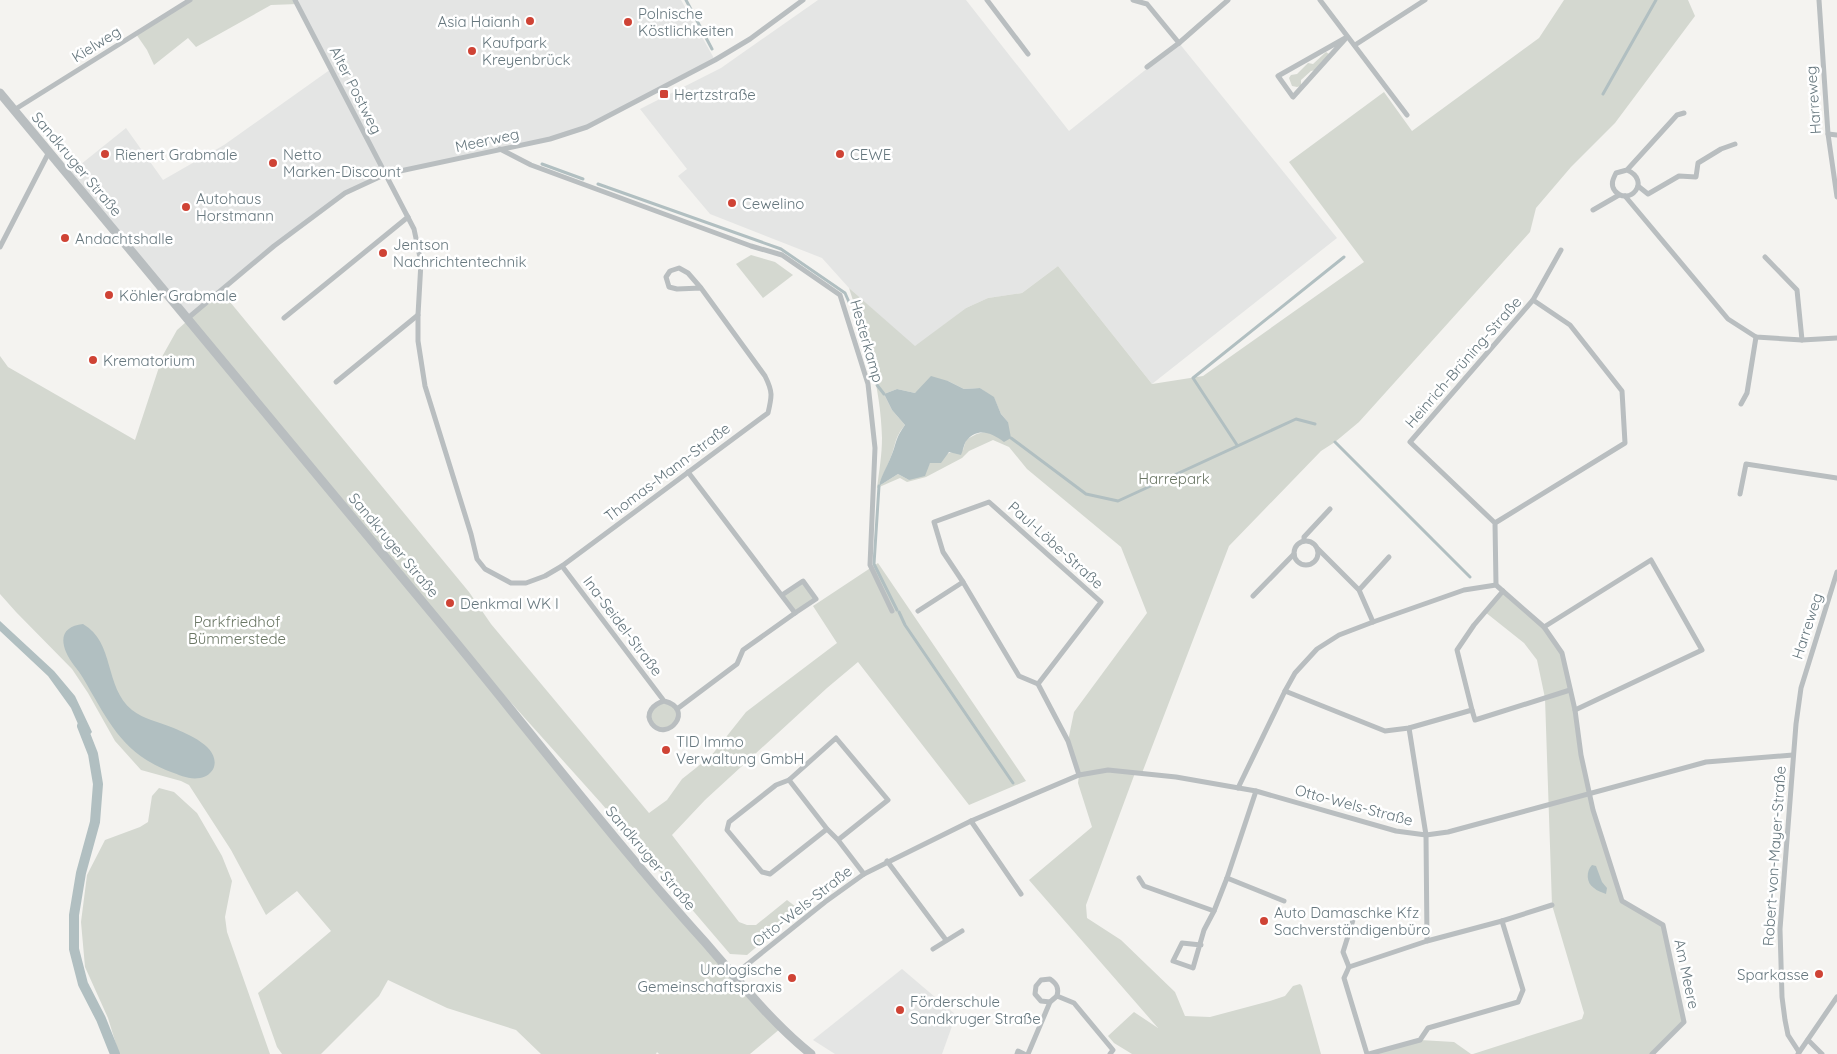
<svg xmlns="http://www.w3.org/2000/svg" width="1837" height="1054" font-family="Quicksand,sans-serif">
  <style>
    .built { fill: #e4e5e4 }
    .green { fill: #d4d8d0; fill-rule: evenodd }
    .water { fill: #b1bfc1 }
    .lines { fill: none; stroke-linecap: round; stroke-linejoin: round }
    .stream { stroke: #b1bfc1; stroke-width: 3 }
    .canal { stroke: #b1bfc1; stroke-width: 10 }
    .minor { stroke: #b9bec0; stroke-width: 5 }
    .tertiary { stroke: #b9bec0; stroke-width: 9 }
    .poi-dot { fill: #cf4335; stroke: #fff; stroke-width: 2 }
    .labels { text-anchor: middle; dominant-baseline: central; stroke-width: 5; stroke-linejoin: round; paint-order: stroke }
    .poi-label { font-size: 15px; fill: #66777e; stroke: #fff; text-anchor: start }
    .street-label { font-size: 15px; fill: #66777e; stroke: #fff }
    .park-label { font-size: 15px; fill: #6a7664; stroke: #fff }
  </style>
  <rect width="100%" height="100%" fill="#f4f3f0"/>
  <g class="built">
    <path d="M295,0H681L715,60L569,134L386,174L345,193L320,210L188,318L70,173L126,128L163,180L224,145L331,69Z"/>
    <path d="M818,0H966L1069,131L1179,43L1337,238L1152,384L1058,266L1022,293L988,298L966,308L915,347L849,288L822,258L710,214L678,176L687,169L640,109L721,68Z"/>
    <path d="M902,969L956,1015L942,1054H835L813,1040Z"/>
  </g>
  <g class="green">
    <path d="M190,0H295L298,4L271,5L196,47L188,38L154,65L147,50L136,34Z"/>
    <path d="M1564,0H1688L1695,16L1615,123L1571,167L1536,208L1530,232L1359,422L1335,442L1321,451L1229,546L1142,773H1135L1086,905L1087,918L1121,940L1175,992L1185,1016L1210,1017L1270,1001L1285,996L1293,986L1300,984L1302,986L1321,1054H1132L1114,1043L1108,1036L1134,1012L1158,1028L1029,880L1092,827L1078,783L1079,775L1068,741L1074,712L1147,613L1121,547L1027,469L1009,447L993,440L969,451L962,458L926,477L907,482L900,478L877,488C879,472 882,455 882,438C881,386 865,337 849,288L915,346L966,308L988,298L1022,293L1058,266L1152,384L1203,376L1364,262L1289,162L1384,92L1412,131L1539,38ZM948,381L964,389L980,388L994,398L1001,414L1008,422L1004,441C988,430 982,430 966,440L963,450C939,453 927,465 909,480L898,474L879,486C882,475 887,468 890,459C897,443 893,440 905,425L892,410L884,394L897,389L915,393Z"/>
    <path d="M1326,52L1329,54L1316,70L1311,71L1301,80V86L1297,87L1292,86L1289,78L1291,75L1297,74L1308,63L1313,64Z"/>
    <path d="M751,255L775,262L793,275L763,298L736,264Z"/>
    <path d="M221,291L469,592L491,624L649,813L667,800L682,779L711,756L746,712L837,643L813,606L878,563L1026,781L969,805L858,662L827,688L705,800L672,835L739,922L747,925H756L787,900L800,910L747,955L730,954L601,803L461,647L509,709L781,1028L750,1054H659L657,1052L656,1054H541L516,1030L447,1008L388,980L379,996L321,1054H282L277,1047L258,993L331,931L297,891L266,915L231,850L189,785L181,781L141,770L115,741L88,693L72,669L16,612L0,594V356L8,367L135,440L163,355L177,330Z"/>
    <path d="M803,581L816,599L795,613L782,595Z"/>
    <path d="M1503,591L1544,627L1562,653L1589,794L1622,901L1663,925L1684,1022L1652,1054H1473L1582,1019L1584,1013L1552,905L1545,698L1537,660L1524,643L1485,612Z"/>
    <path d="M664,701L677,709V722L663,730L651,723L650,710Z"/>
    <path d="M159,788L174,792L197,813L222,856L232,881L225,917L227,932L270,1054H119L108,1018L85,967L81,922L87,875L105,840L140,827L148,822L152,796Z"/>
    <path d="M1420,1040L1454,1042L1471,1054H1369Z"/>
  </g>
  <g class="water">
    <path d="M931,376L948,381L964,389L980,388L994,397L1001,414L1008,422L1011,438L1004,442C992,433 978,427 967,440C964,443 963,451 961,455L949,452L941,463H930L925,476L909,480L898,474L879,486C881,476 886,469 890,459C897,444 894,440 905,425L892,410L884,394L897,389L915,393Z"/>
    <path d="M0,621L54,671L75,696L92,732L85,740L71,708L48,676L0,631Z"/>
    <path d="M83,624C115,642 104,687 132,710C143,719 159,722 171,727C185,733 220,746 214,767C212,773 206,777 200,778C189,780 180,775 171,772C121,753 108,720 83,678C78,669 70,662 66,652C59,635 66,626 83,624Z"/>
    <path d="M1592,865L1596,866L1602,882L1607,888L1606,894C1602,892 1597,891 1594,888C1586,883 1586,871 1592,865Z"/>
  </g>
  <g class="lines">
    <g class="stream">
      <path d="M686,0L712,49"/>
      <path d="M1603,94L1656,0"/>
      <path d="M542,164L583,179"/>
      <path d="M598,184L781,249L845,293L849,302"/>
      <path d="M864,347L875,378"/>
      <path d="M877,385L884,394"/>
      <path d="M1011,438L1086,494L1118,501L1296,419L1315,424"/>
      <path d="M1335,442L1470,577"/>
      <path d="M1237,445L1193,378L1344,257"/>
      <path d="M879,486L874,564L897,610"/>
      <path d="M899,612L905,625L1013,783"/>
    </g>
    <path class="canal" d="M82,726L93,754L98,784L95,822L81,873L74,915V949L83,984L101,1019L115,1054"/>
    <g class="minor">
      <path d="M295,0L414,229L421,262L418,315V341L425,386L471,534L477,559L485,569L511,583H526L545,576L562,566L768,413C772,396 773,392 765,376L701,288L688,273L679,268L670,271L666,277L669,287L677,289L701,288"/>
      <path d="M987,0L1028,54"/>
      <path d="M1133,0L1147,4L1179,43"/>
      <path d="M1320,0L1407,115"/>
      <path d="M1819,0L1828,134L1837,197"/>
      <path d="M1347,37L1293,97L1278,76Z"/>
      <path d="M1355,45L1425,0"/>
      <path d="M1147,67L1179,43L1228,0"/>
      <path d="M14,110L190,0"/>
      <path d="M1828,134L1837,135"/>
      <path d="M500,149L531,165L751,246L782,255L840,295L868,384L875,448L870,565L892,611"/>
      <path d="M1627,170C1652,181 1629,207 1615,191C1610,185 1613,179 1616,173L1627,170L1677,115L1684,113"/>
      <path d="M1638,186L1648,194L1679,176L1696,177L1698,163L1721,149L1735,144"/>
      <path d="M1625,196L1728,319L1756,337L1802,340L1837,338"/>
      <path d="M1593,210L1619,195"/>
      <path d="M0,247L49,152"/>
      <path d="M1765,257L1797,290L1802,340"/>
      <path d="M1533,300L1561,250"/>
      <path d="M188,318L274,246L345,193L386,174L550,139L587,127L715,60L750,39L803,0"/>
      <path d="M284,318L408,217"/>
      <path d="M336,382L418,315"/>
      <path d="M1741,404L1747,393L1756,337"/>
      <path d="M688,472L795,613L816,599L803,581L782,595"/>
      <path d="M1740,494L1746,464L1837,478"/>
      <path d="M1495,523L1625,443L1622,391L1570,325L1533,300L1410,442L1495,523L1496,585"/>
      <path d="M1304,540V537L1330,509"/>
      <circle cx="1306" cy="553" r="12"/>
      <path d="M1318,549L1359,590L1373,622"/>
      <path d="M562,566L664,701C696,709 667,743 652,724C644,713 654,704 664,701"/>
      <path d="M1359,590L1389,557"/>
      <path d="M1253,596L1294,554"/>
      <path d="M918,611L963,582"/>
      <path d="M1544,627L1651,560L1702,650L1575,710"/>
      <path d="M1038,684L1019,676L963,582L943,552L934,522L989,502L1101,602L1038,684L1068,741L1079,775"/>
      <path d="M1285,691L1385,731L1409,728L1472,710L1475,720L1570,690"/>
      <path d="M677,709L737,664L743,650L795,613"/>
      <path d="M1472,710L1457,650L1474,625L1503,591"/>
      <path d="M1409,728L1426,835L1427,941"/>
      <path d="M789,780L827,829"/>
      <path d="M1238,788L1285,691L1295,673L1317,649L1339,635L1373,622L1464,590L1496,585L1544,627L1562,653L1575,710L1581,755L1593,810L1622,901L1663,925L1684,1022L1652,1054"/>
      <path d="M971,821L1021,894"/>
      <path d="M838,840L827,829L770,874L762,872L727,830L729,822L776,785L789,780L836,738L888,800L838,840L864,874"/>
      <path d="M887,861L946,940"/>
      <path d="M1139,878L1144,886L1214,911"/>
      <path d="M1227,878L1284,901"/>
      <path d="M1502,921L1552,905"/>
      <path d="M1201,945L1182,943L1173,961L1193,968L1204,930L1214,911L1227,878L1256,791"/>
      <path d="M933,949L962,931"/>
      <path d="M1349,967L1343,952L1353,920"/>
      <path d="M734,975L825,902L864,874L971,821L1079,775L1108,770L1176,777L1256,791L1396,831L1426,835L1448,832L1706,762L1793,755"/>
      <path d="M1050,1002L1041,1001L1035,994L1036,986L1041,980L1050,979C1057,984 1059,988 1057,996"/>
      <path d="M1808,1040L1822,1054"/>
      <path d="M1799,1052L1788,1035L1785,1020L1782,997L1780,929L1796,724L1801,688L1837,572"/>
      <path d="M1017,1054L1018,1051L1024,1054"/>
      <path d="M1028,1054L1050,1002L1057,996L1074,1003L1113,1050L1110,1054"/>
      <path d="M1367,1054L1344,978L1349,967L1427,941L1502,921L1523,990L1518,1002L1428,1028L1420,1040L1369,1054"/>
      <path d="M1798,1054L1837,997"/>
    </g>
    <path class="tertiary" d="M0,93L440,623C528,729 612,839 704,941C738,980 771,1022 811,1054"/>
  </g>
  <g class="poi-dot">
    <circle cx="530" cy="21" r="5"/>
    <circle cx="628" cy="22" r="5"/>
    <circle cx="472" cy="51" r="5"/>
    <rect x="659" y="89" width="10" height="10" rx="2.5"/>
    <circle cx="105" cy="154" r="5"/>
    <circle cx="840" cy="154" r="5"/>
    <circle cx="273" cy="163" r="5"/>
    <circle cx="732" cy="203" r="5"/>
    <circle cx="186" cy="207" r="5"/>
    <circle cx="65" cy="238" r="5"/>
    <circle cx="383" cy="253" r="5"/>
    <circle cx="109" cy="295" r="5"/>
    <circle cx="93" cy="360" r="5"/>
    <circle cx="450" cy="603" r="5"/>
    <circle cx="666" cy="750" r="5"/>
    <circle cx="1264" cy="921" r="5"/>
    <circle cx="1819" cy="974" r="5"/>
    <circle cx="792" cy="978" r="5"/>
    <circle cx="900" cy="1010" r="5"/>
  </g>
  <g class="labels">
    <g class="poi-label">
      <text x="638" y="13">Polnische<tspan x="638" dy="17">Köstlichkeiten</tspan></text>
      <text x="520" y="21" text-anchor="end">Asia Haianh</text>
      <text x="482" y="42">Kaufpark<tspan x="482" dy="17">Kreyenbrück</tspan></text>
      <text x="674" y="94">Hertzstraße</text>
      <text x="115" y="154">Rienert Grabmale</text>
      <text x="283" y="154">Netto<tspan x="283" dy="17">Marken-Discount</tspan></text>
      <text x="850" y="154">CEWE</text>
      <text x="196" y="198">Autohaus<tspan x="196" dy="17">Horstmann</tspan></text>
      <text x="742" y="203">Cewelino</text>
      <text x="75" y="238">Andachtshalle</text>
      <text x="393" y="244">Jentson<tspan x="393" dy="17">Nachrichtentechnik</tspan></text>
      <text x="119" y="295">Köhler Grabmale</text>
      <text x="103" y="360">Krematorium</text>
      <text x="460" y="603">Denkmal WK I</text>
      <text x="676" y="741">TID Immo<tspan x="676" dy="17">Verwaltung GmbH</tspan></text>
      <text x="1274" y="912">Auto Damaschke Kfz<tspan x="1274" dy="17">Sachverständigenbüro</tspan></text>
      <text x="782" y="969" text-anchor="end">Urologische<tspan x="782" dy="17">Gemeinschaftspraxis</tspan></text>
      <text x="1809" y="974" text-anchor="end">Sparkasse</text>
      <text x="910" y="1001">Förderschule<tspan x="910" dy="17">Sandkruger Straße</tspan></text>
    </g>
    <g class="street-label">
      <text transform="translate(96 44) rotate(-32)">Kielweg</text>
      <text transform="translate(356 90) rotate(63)">Alter Postweg</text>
      <text transform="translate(1813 100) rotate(-94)">Harreweg</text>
      <text transform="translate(487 140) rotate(-12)">Meerweg</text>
      <text transform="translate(77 164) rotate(50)">Sandkruger Straße</text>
      <text transform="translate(867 341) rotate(74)">Hesterkamp</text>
      <text transform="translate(1463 362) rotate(-49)">Heinrich-Brüning-Straße</text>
      <text transform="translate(667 472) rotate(-37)">Thomas-Mann-Straße</text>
      <text transform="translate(394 545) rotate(50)">Sandkruger Straße</text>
      <text transform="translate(1056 545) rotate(42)">Paul-Löbe-Straße</text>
      <text transform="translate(623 626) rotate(53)">Ina-Seidel-Straße</text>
      <text transform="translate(1807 626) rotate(-72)">Harreweg</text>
      <text transform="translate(1354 805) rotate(15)">Otto-Wels-Straße</text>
      <text transform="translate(1774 856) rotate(-86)">Robert-von-Mayer-Straße</text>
      <text transform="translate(651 858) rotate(50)">Sandkruger Straße</text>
      <text transform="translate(802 906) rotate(-38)">Otto-Wels-Straße</text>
      <text transform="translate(1687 974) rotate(78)">Am Meere</text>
    </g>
    <g class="park-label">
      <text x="1174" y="478">Harrepark</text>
      <text x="237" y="621">Parkfriedhof<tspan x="237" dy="17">Bümmerstede</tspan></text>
    </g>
  </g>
</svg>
